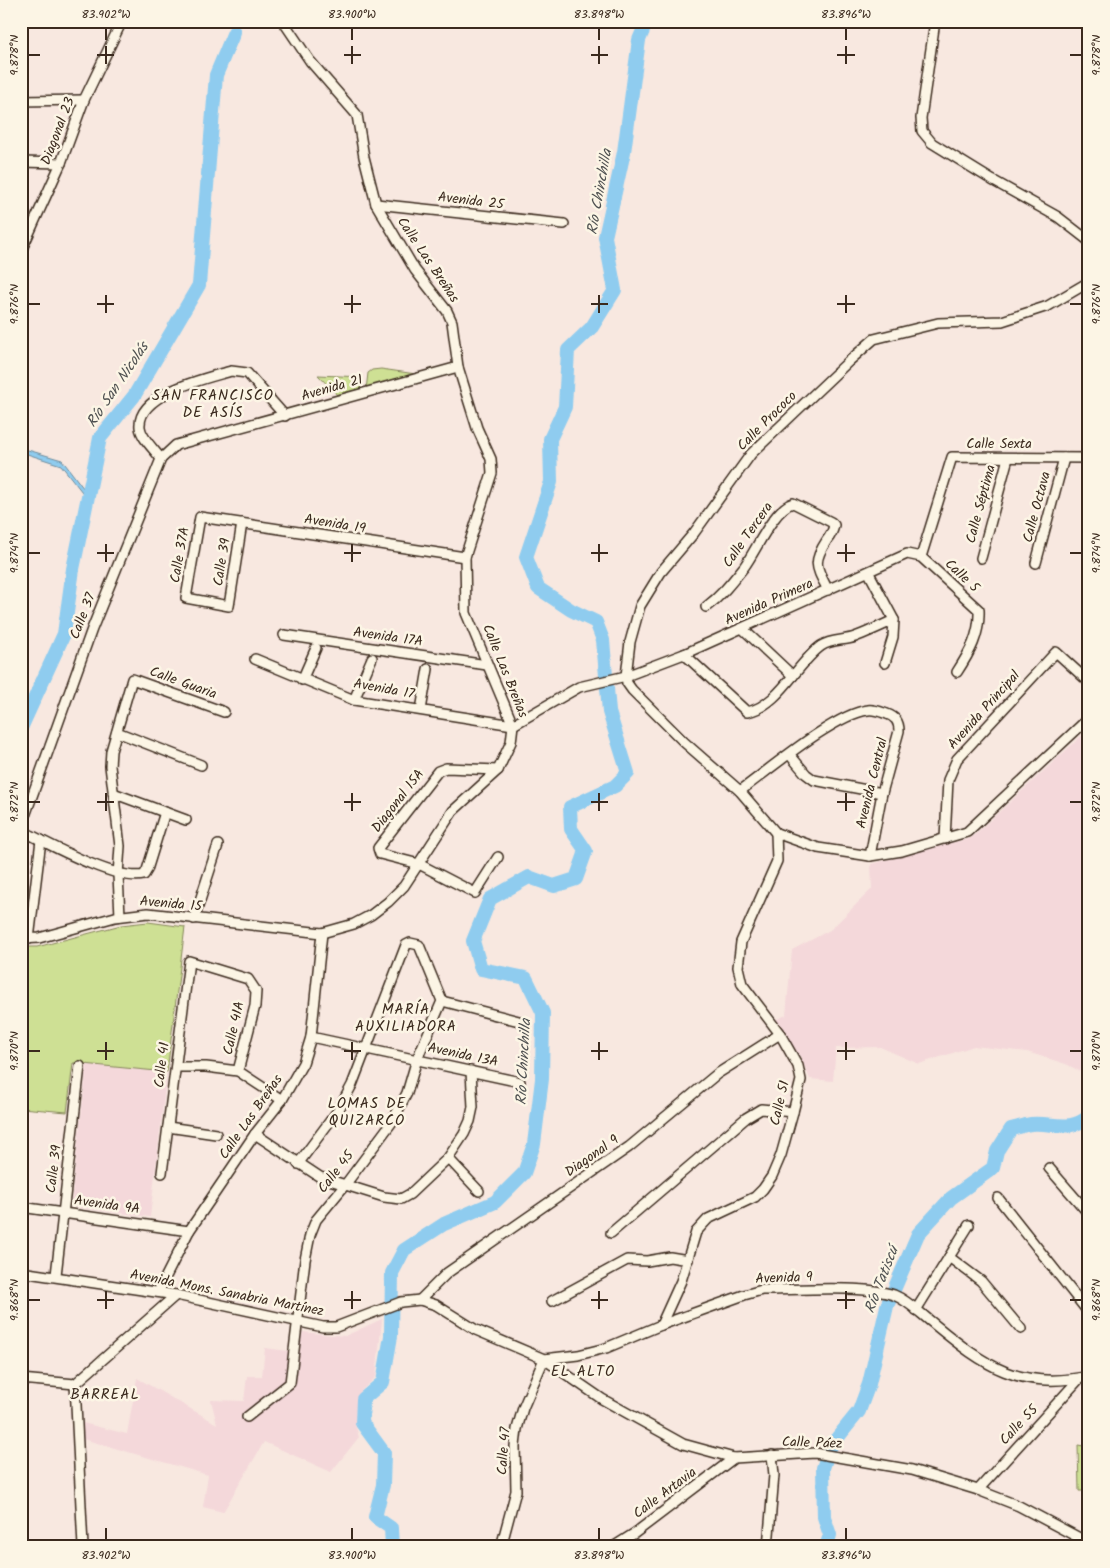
<svg xmlns="http://www.w3.org/2000/svg" width="1110" height="1568" font-family="Kalam,sans-serif">
  <style>
    .built { fill: #f4d8da }
    .green { fill: #cee094; stroke: #848559 }
    .water { fill: #8fccef; stroke: #6d8b9b }
    .lines { fill: none; stroke-linecap: round; stroke-linejoin: round }
    .river { stroke: #8fccef; stroke-width: 14 }
    .minor-casing { stroke: #3b2a1e; stroke-width: 12 }
    .minor { stroke: #fcf5e5; stroke-width: 9 }
    .ticks { fill: none; stroke: #3b2a1e; stroke-width: 2 }
    .labels { text-anchor: middle; dominant-baseline: central; stroke-width: 5; stroke-linejoin: round; paint-order: stroke }
    .street-label { font-size: 14px; fill: #3b2a1e; stroke: #fcf5e5 }
    .water-label { font-size: 15px; font-style: italic; fill: #505252; stroke: #fcf5e5 }
    .neighbourhood-label { font-size: 15px; letter-spacing: 1px; fill: #3b2a1e; stroke: #fcf5e5 }
    .neatline { fill: none; stroke: #3b2a1e; stroke-width: 2 }
    .ticks-label { font-size: 12px; text-anchor: middle; fill: #3b2a1e }
  </style>
  <rect width="100%" height="100%" fill="#f8e8e0"/>
  <filter id="ink" filterUnits="userSpaceOnUse"><feTurbulence type="fractalNoise" baseFrequency=".02" numOctaves="2"/><feDisplacementMap in="SourceGraphic" scale="10" xChannelSelector="R" yChannelSelector="G"/><feConvolveMatrix kernelMatrix="1 2 1 2 8 2 1 2 1" color-interpolation-filters="sRGB"/></filter>
  <g filter="url(#ink)">
    <g class="built">
      <path d="M1089,729V1076L1066,1064L1027,1052L974,1046L919,1064L880,1047L836,1048L833,1081L810,1079L801,1058L775,1020L786,1015L792,950L830,930L872,889L871,864L971,838Z"/>
      <path d="M87,1064L167,1072L150,1217L75,1207L71,1203Z"/>
      <path d="M382,1319L376,1377L361,1391L356,1406L355,1424L359,1437L331,1472L264,1442L223,1512L203,1507L208,1475L83,1439V1423L127,1434L137,1378L217,1424L211,1400L244,1401L247,1376H262L265,1348L288,1351L291,1331L345,1336Z"/>
    </g>
    <g class="green">
      <path d="M381,369L423,375L366,390L368,373L372,370Z"/>
      <path d="M318,375L362,377L360,392L340,398Z"/>
      <path d="M148,922L185,927L167,1072L73,1063L67,1112L21,1108V947H37L121,925Z"/>
      <path d="M1078,1445L1089,1447V1491H1079Z"/>
    </g>
    <path class="water" d="M21,448L62,460L90,497L89,501L61,465L21,452Z"/>
    <g class="lines">
      <g class="river">
        <path d="M21,728L64,634L73,569L100,438L134,396L199,285L216,75L234,32"/>
        <path d="M392,1547L391,1528L375,1517L383,1485L384,1453L362,1423L363,1399L383,1382L391,1336L392,1273L404,1250L444,1224L495,1202L524,1173L534,1144L542,1079L543,1013L526,978L481,969L473,941L490,899L529,877L554,886L576,879L586,851L571,829L570,807L615,786L628,773L609,712L603,640L596,622L571,610L538,588L526,557L551,482L550,439L565,407L568,350L592,327L615,290L605,237L624,152L639,40L647,21"/>
        <path d="M826,1547L830,1535L824,1517L823,1468L830,1447L859,1411L869,1384L887,1306L918,1234L951,1198L993,1168L997,1151L1011,1129C1017,1128 1024,1125 1031,1124C1053,1122 1070,1133 1089,1116"/>
      </g>
      <g class="minor-casing">
        <g id="minor">
          <path d="M935,21L921,118L922,131L932,143L992,180L1058,217L1089,241"/>
          <path d="M21,101L84,100"/>
          <path d="M21,162L61,163"/>
          <path d="M376,204L564,224"/>
          <path d="M21,251L61,163L84,100L122,21"/>
          <path d="M1089,282L1048,306L1002,321L938,323L874,339L848,362L751,454L694,533L661,572L640,606L630,642L626,676L627,683L632,690L684,742L740,791L776,833L818,848L870,856L902,851L967,832L1089,718"/>
          <path d="M161,459C155,450 141,438 140,427C137,393 208,378 231,371L247,373L285,416"/>
          <path d="M242,523L229,606L186,598L200,517C288,530 376,544 465,557"/>
          <path d="M921,557L952,457L1089,458"/>
          <path d="M981,558L1008,458"/>
          <path d="M1036,563L1064,458"/>
          <path d="M869,573L894,620L893,637L885,663"/>
          <path d="M706,607C721,596 732,582 744,567C756,551 774,508 793,503L831,522L834,525C833,531 831,535 827,540C812,563 816,567 828,590"/>
          <path d="M743,629L793,676"/>
          <path d="M284,635L487,665"/>
          <path d="M684,654L747,712C779,706 797,663 821,646C831,639 844,641 855,637C868,632 881,626 894,620"/>
          <path d="M255,659L354,700L513,725"/>
          <path d="M302,680L316,648"/>
          <path d="M354,700L372,658"/>
          <path d="M421,710L428,669"/>
          <path d="M513,725L579,687L626,676L684,654L907,554L921,557L979,610C980,635 970,652 957,672"/>
          <path d="M117,732L201,765"/>
          <path d="M790,755L806,774L814,780L882,793"/>
          <path d="M498,770L446,768L438,771L378,848L380,854L419,864L475,893L498,857"/>
          <path d="M740,791C770,769 835,714 868,710C874,709 881,712 887,714C895,717 899,721 899,731L882,793L870,856"/>
          <path d="M113,793L186,820"/>
          <path d="M21,827L92,629L161,459L176,445L458,367"/>
          <path d="M21,830C47,843 117,882 144,875L147,870L165,812"/>
          <path d="M945,839L948,780L957,759L1056,652L1089,682"/>
          <path d="M120,916L118,875L120,846L110,766L111,751L132,679L224,712"/>
          <path d="M194,919L218,845"/>
          <path d="M21,939L39,938L115,917L148,913L322,933L354,924L371,915L388,902L404,886L453,811L498,770L511,742L513,725L466,613L465,557L492,473L491,459L477,428L458,367L452,322L447,311L415,270L376,204L364,157L357,115L310,61L283,21"/>
          <path d="M29,939L41,840"/>
          <path d="M442,1001L519,1021"/>
          <path d="M311,1037L520,1082"/>
          <path d="M176,1067H206L238,1071L282,1100"/>
          <path d="M168,1127L216,1134"/>
          <path d="M255,1134L320,1177L384,1197L401,1199L410,1194L448,1158L464,1134L470,1121L473,1107L471,1071"/>
          <path d="M448,1158L479,1191"/>
          <path d="M1049,1168L1089,1214"/>
          <path d="M162,1173L189,961L248,979L256,991L255,1006L238,1071"/>
          <path d="M998,1198L1089,1313"/>
          <path d="M21,1207L189,1231"/>
          <path d="M611,1233L746,1118L761,1109L793,1112"/>
          <path d="M949,1257L981,1281L1021,1329"/>
          <path d="M21,1272L176,1295L323,1327H336L401,1302L420,1300L436,1305L476,1330L544,1359L578,1355L606,1348L661,1325L744,1295L762,1290C795,1290 865,1285 894,1295C909,1301 922,1315 934,1324C985,1366 1020,1391 1089,1376"/>
          <path d="M56,1275L80,1066"/>
          <path d="M158,1292L189,1231L255,1134L282,1100L303,1063L311,1037L322,933"/>
          <path d="M420,1300L447,1273L629,1147L717,1074L780,1034"/>
          <path d="M552,1301L627,1260L647,1261L670,1257L688,1260"/>
          <path d="M916,1310L969,1225"/>
          <path d="M661,1325L681,1281L696,1232L708,1219L755,1197L763,1189L772,1176L781,1155L793,1112L801,1080L798,1066L780,1034L742,984L738,967L741,942L777,861L776,833"/>
          <path d="M544,1359L602,1399L683,1444L734,1458L815,1453L912,1470L978,1490L1019,1506L1089,1543"/>
          <path d="M21,1379L75,1384"/>
          <path d="M75,1384L83,1547"/>
          <path d="M75,1384L176,1295"/>
          <path d="M247,1417L290,1383L305,1260L310,1235L316,1220L345,1185L392,1122L407,1093L417,1059L442,1001L419,945L410,943L406,945L352,1085L339,1109L298,1164"/>
          <path d="M978,1490L1080,1378"/>
          <path d="M501,1547L516,1491L515,1446L517,1429L523,1408L544,1359"/>
          <path d="M613,1547L635,1533L734,1458"/>
          <path d="M768,1547L774,1475L772,1455"/>
        </g>
      </g>
      <use href="#minor" class="minor"/>
    </g>
  </g>
  <path class="ticks" d="M106,28V40M352,28V40M599,28V40M846,28V40M106,46V64M352,46V64M599,46V64M846,46V64M28,55H40M97,55H114M344,55H361M591,55H608M837,55H855M1070,55H1082M106,295V313M352,295V313M599,295V313M846,295V313M28,304H40M97,304H114M344,304H361M591,304H608M837,304H855M1070,304H1082M106,544V562M352,544V562M599,544V562M846,544V562M28,553H40M97,553H114M344,553H361M591,553H608M837,553H855M1070,553H1082M106,793V811M352,793V811M599,793V811M846,793V811M28,802H40M97,802H114M344,802H361M591,802H608M837,802H855M1070,802H1082M106,1042V1060M352,1042V1060M599,1042V1060M846,1042V1060M28,1051H40M97,1051H114M344,1051H361M591,1051H608M837,1051H855M1070,1051H1082M106,1291V1309M352,1291V1309M599,1291V1309M846,1291V1309M28,1300H40M97,1300H114M344,1300H361M591,1300H608M837,1300H855M1070,1300H1082M106,1528V1540M352,1528V1540M599,1528V1540M846,1528V1540"/>
  <g class="labels">
    <g class="street-label">
      <text transform="translate(58 131) rotate(-69)">Diagonal 23</text>
      <text transform="translate(471 201) rotate(7)">Avenida 25</text>
      <text transform="translate(428 260) rotate(56)">Calle Las Breñas</text>
      <text transform="translate(332 388) rotate(-16)">Avenida 21</text>
      <text transform="translate(767 421) rotate(-45)">Calle Prococo</text>
      <text x="999" y="444">Calle Sexta</text>
      <text transform="translate(981 504) rotate(-75)">Calle Séptima</text>
      <text transform="translate(1037 507) rotate(-75)">Calle Octava</text>
      <text transform="translate(335 524) rotate(9)">Avenida 19</text>
      <text transform="translate(748 535) rotate(-55)">Calle Tercera</text>
      <text transform="translate(180 555) rotate(-80)">Calle 37A</text>
      <text transform="translate(222 562) rotate(-81)">Calle 39</text>
      <text transform="translate(962 576) rotate(43)">Calle 5</text>
      <text transform="translate(769 602) rotate(-24)">Avenida Primera</text>
      <text transform="translate(83 616) rotate(-69)">Calle 37</text>
      <text transform="translate(388 637) rotate(8)">Avenida 17A</text>
      <text transform="translate(505 671) rotate(68)">Calle Las Breñas</text>
      <text transform="translate(183 683) rotate(20)">Calle Guaria</text>
      <text transform="translate(384 689) rotate(10)">Avenida 17</text>
      <text transform="translate(984 710) rotate(-48)">Avenida Principal</text>
      <text transform="translate(872 783) rotate(-76)">Avenida Central</text>
      <text transform="translate(398 801) rotate(-52)">Diagonal 15A</text>
      <text transform="translate(171 904) rotate(5)">Avenida 15</text>
      <text transform="translate(234 1028) rotate(-77)">Calle 41A</text>
      <text transform="translate(463 1055) rotate(12)">Avenida 13A</text>
      <text transform="translate(162 1065) rotate(-83)">Calle 41</text>
      <text transform="translate(780 1103) rotate(-77)">Calle 51</text>
      <text transform="translate(251 1117) rotate(-55)">Calle Las Breñas</text>
      <text transform="translate(592 1156) rotate(-35)">Diagonal 9</text>
      <text transform="translate(54 1169) rotate(-83)">Calle 39</text>
      <text transform="translate(336 1172) rotate(-52)">Calle 45</text>
      <text transform="translate(107 1205) rotate(8)">Avenida 9A</text>
      <text transform="translate(784 1278) rotate(-2)">Avenida 9</text>
      <text transform="translate(227 1293) rotate(11)">Avenida Mons. Sanabria Martínez</text>
      <text transform="translate(1019 1425) rotate(-47)">Calle 55</text>
      <text transform="translate(812 1443) rotate(2)">Calle Páez</text>
      <text transform="translate(504 1451) rotate(-86)">Calle 47</text>
      <text transform="translate(665 1493) rotate(-37)">Calle Artavia</text>
    </g>
    <g class="water-label">
      <text transform="translate(600 192) rotate(-80)">Río Chinchilla</text>
      <text transform="translate(118 385) rotate(-56)">Río San Nicolás</text>
      <text transform="translate(524 1062) rotate(-87)">Río Chinchilla</text>
      <text transform="translate(882 1280) rotate(-69)">Río Tatiscú</text>
    </g>
    <g class="neighbourhood-label">
      <text x="213" y="396">SAN FRANCISCO<tspan x="213" dy="17">DE ASÍS</tspan></text>
      <text x="406" y="1010">MARÍA<tspan x="406" dy="17">AUXILIADORA</tspan></text>
      <text x="367" y="1104">LOMAS DE<tspan x="367" dy="17">QUIZARCO</tspan></text>
      <text x="583" y="1372">EL ALTO</text>
      <text x="105" y="1395">BARREAL</text>
    </g>
  </g>
  <rect width="1110" height="1568" fill="none" stroke="#fcf5e5" stroke-width="55"/>
  <rect x="28" y="28" width="1054" height="1512" class="neatline"/>
  <g class="ticks-label">
    <text x="106" y="18">83.902°W</text>
    <text x="352" y="18">83.900°W</text>
    <text x="599" y="18">83.898°W</text>
    <text x="846" y="18">83.896°W</text>
    <text transform="translate(14 55) rotate(-90)" y="4">9.878°N</text>
    <text transform="translate(1096 55) rotate(-90)" y="4">9.878°N</text>
    <text transform="translate(14 304) rotate(-90)" y="4">9.876°N</text>
    <text transform="translate(1096 304) rotate(-90)" y="4">9.876°N</text>
    <text transform="translate(14 553) rotate(-90)" y="4">9.874°N</text>
    <text transform="translate(1096 553) rotate(-90)" y="4">9.874°N</text>
    <text transform="translate(14 802) rotate(-90)" y="4">9.872°N</text>
    <text transform="translate(1096 802) rotate(-90)" y="4">9.872°N</text>
    <text transform="translate(14 1051) rotate(-90)" y="4">9.870°N</text>
    <text transform="translate(1096 1051) rotate(-90)" y="4">9.870°N</text>
    <text transform="translate(14 1300) rotate(-90)" y="4">9.868°N</text>
    <text transform="translate(1096 1300) rotate(-90)" y="4">9.868°N</text>
    <text x="106" y="1559">83.902°W</text>
    <text x="352" y="1559">83.900°W</text>
    <text x="599" y="1559">83.898°W</text>
    <text x="846" y="1559">83.896°W</text>
  </g>
</svg>
